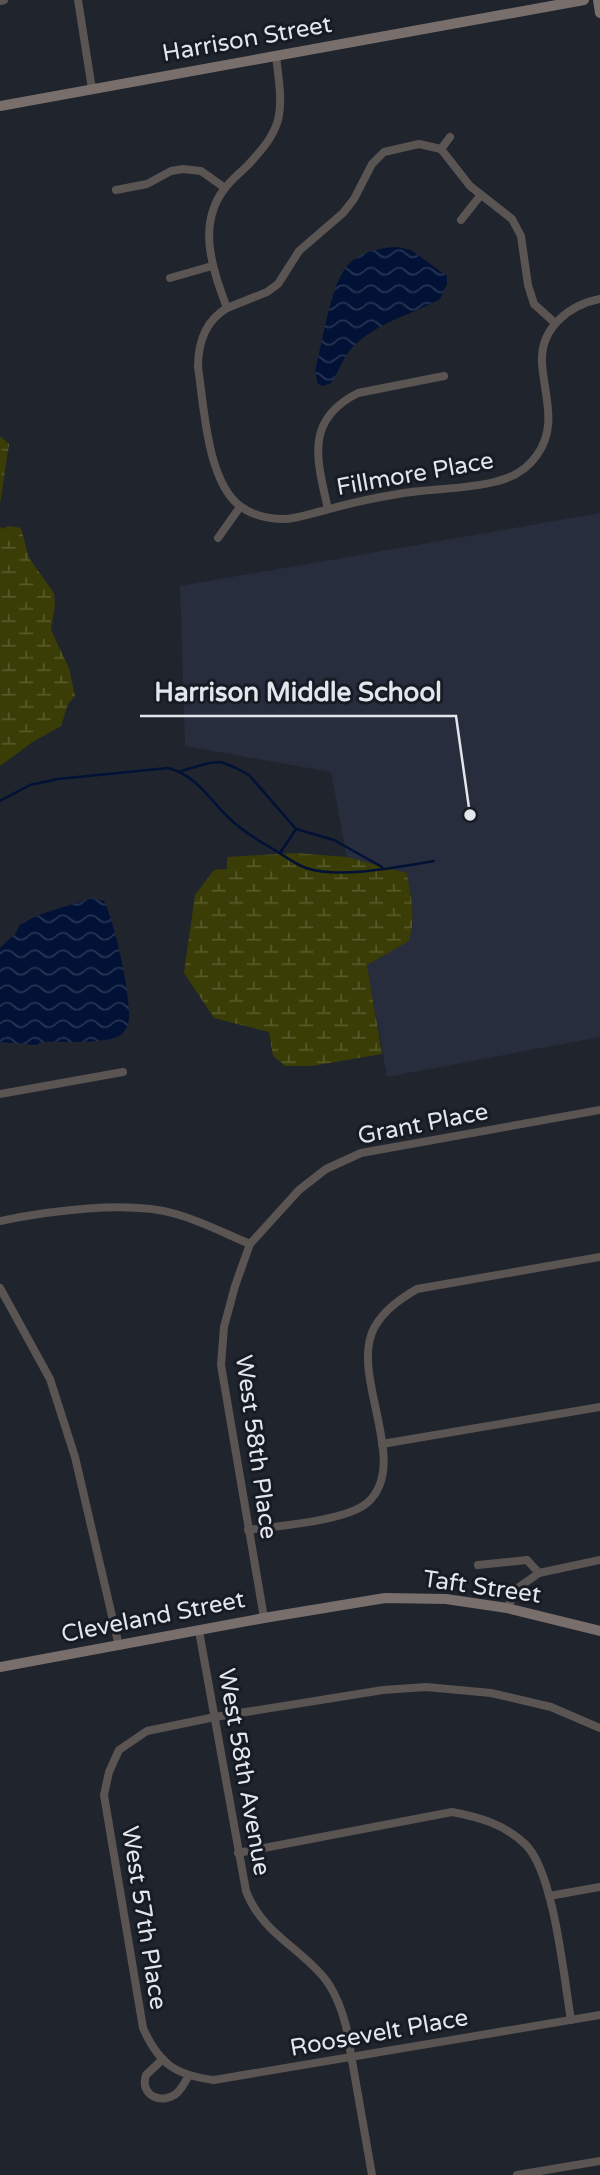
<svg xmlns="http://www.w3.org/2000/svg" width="600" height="2175" font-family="'Varela Round',sans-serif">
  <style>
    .built { fill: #272d3c }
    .wetland { fill: url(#wetland-marsh) }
    .water { fill: url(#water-waves) }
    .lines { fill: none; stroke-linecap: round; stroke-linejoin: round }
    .stream { stroke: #011236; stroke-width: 2.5 }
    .street { stroke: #5a5452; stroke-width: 8 }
    .secondary { stroke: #786e6c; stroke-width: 10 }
    .labels { text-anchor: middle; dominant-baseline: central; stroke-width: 6; stroke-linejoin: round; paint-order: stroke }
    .street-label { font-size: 24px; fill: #e3e6ec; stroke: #171b23 }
    .leader { fill: none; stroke: #e3e6ec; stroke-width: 2.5 }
    .callout-dot { fill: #e3e6ec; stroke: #171b23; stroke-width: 2.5 }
    .callout-label { font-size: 26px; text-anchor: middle; font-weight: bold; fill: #e3e6ec; stroke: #171b23; stroke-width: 6; stroke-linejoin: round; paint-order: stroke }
  </style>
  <defs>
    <pattern id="wetland-marsh" width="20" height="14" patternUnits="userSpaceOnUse" patternTransform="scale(1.75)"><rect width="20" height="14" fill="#3b3d06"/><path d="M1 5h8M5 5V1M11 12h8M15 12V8" fill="none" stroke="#57592a"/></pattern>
    <pattern id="water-waves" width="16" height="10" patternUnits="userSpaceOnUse" patternTransform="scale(1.75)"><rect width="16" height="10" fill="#011236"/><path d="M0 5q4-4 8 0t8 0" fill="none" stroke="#263453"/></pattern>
  </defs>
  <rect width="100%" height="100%" fill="#20242d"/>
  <path class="built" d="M600,513V1037L387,1077L367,965L413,926V909L407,873L347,857L331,772L185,746L180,586Z"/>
  <g class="wetland">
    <path d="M0,436L9,444L0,504Z"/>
    <path d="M0,526L2,529L9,526L21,528L29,558L54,593L55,604L51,630L69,668L75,696L68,704L61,726L34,741L0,766Z"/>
    <path d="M295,853L347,857L407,873C411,897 416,917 409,941L367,965L382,1054L312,1066H285L273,1056L269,1032L214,1018L184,973L195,895L214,870L227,869V857Z"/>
  </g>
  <g class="water">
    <path d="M397,247L411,250L447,276V284L440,299C409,316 374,323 350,350C341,361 339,372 331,383L323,386L318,384L315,371C322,345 330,286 347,266C359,252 379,248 397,247Z"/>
    <path d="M92,898L104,901C115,924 129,988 129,1014C130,1020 127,1029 122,1034C109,1045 59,1041 41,1042L37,1045L0,1042V948L16,933L20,924L41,914Z"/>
  </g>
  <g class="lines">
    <g class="stream">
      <path d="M181,771L209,763L221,762L236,768L249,775L296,829L334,840L382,867"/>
      <path d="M0,801L30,785L58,779L168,768C196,775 209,799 229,818C242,831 257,840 273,849C283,855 295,864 306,868C339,879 399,867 434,861"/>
      <path d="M280,853L296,829"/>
    </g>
    <g class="street">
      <path d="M78,0L92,89"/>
      <path d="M0,1L4,0"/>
      <path d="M276,55C278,76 283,100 278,120C273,138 260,152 248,165C240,173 231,180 225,188C196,225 213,270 227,308C205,321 198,343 198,367C204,406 207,481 240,506C252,515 269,519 285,519C299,518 313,513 326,510C350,503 374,498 398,494C431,488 466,490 498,481C514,477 528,468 537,455C558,426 544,395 542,363C540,328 569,305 600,299"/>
      <path d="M441,149L470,186L512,219L521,236L528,285L534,304L555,323"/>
      <path d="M441,149L450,137"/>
      <path d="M116,190L147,184L171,171L183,169L201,171L225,188"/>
      <path d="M461,220L480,196"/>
      <path d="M170,278L212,266"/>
      <path d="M227,308L267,292L278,284L299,251L343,213L354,199L372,164L384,152L419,144L441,149"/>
      <path d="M328,509C317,460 304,420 358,393L444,376"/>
      <path d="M218,538L240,507"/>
      <path d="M0,1094L123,1072"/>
      <path d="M0,1221C48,1211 128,1200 176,1214C201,1221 226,1234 250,1244L299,1190L326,1169L361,1153L600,1110"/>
      <path d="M250,1244L235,1286L224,1327L221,1365L264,1618"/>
      <path d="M0,1288L50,1379L75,1457L119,1646"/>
      <path d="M382,1444L600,1407"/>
      <path d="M248,1530C277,1526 346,1521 367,1503C412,1464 349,1376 374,1328C384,1310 400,1299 417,1289L600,1257"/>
      <path d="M478,1565L527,1560L539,1573"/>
      <path d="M507,1608L519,1587L539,1573L600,1560"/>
      <path d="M199,1631L246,1891C261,1930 292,1943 319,1972C333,1986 341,2007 346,2026L372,2175"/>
      <path d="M600,1728L551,1707L491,1693L426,1687L383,1690L215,1717L147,1731L119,1750L109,1772L104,1795L143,2028C159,2064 175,2075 214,2080L600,2015"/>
      <path d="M238,1853L452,1812C479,1817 504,1824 525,1844C554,1871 564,1979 571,2020"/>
      <path d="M549,1896L600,1887"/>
      <path d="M163,2059L146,2075C139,2096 163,2106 178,2092C182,2088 185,2082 188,2077"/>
      <path d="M517,2175L600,2161"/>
    </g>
    <g class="secondary">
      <path d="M598,0L600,13"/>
      <path d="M0,106L584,0"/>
      <path d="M0,1667L264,1618L385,1598L446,1599L507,1608L600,1631"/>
    </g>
  </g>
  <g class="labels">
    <g class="street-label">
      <text transform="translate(247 39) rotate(-10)">Harrison Street</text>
      <text transform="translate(415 474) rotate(-10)">Fillmore Place</text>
      <text transform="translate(423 1124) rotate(-11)">Grant Place</text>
      <text transform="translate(256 1447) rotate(82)">West 58th Place</text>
      <text transform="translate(482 1587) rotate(8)">Taft Street</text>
      <text transform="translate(153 1617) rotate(-11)">Cleveland Street</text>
      <text transform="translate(244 1772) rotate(80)">West 58th Avenue</text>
      <text transform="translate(144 1918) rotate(81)">West 57th Place</text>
      <text transform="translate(379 2033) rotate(-10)">Roosevelt Place</text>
    </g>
  </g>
  <path class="leader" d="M470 815L456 716H140"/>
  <circle class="callout-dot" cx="470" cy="815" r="7"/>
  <g class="callout-label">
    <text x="298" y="701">Harrison Middle School</text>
  </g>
</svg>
